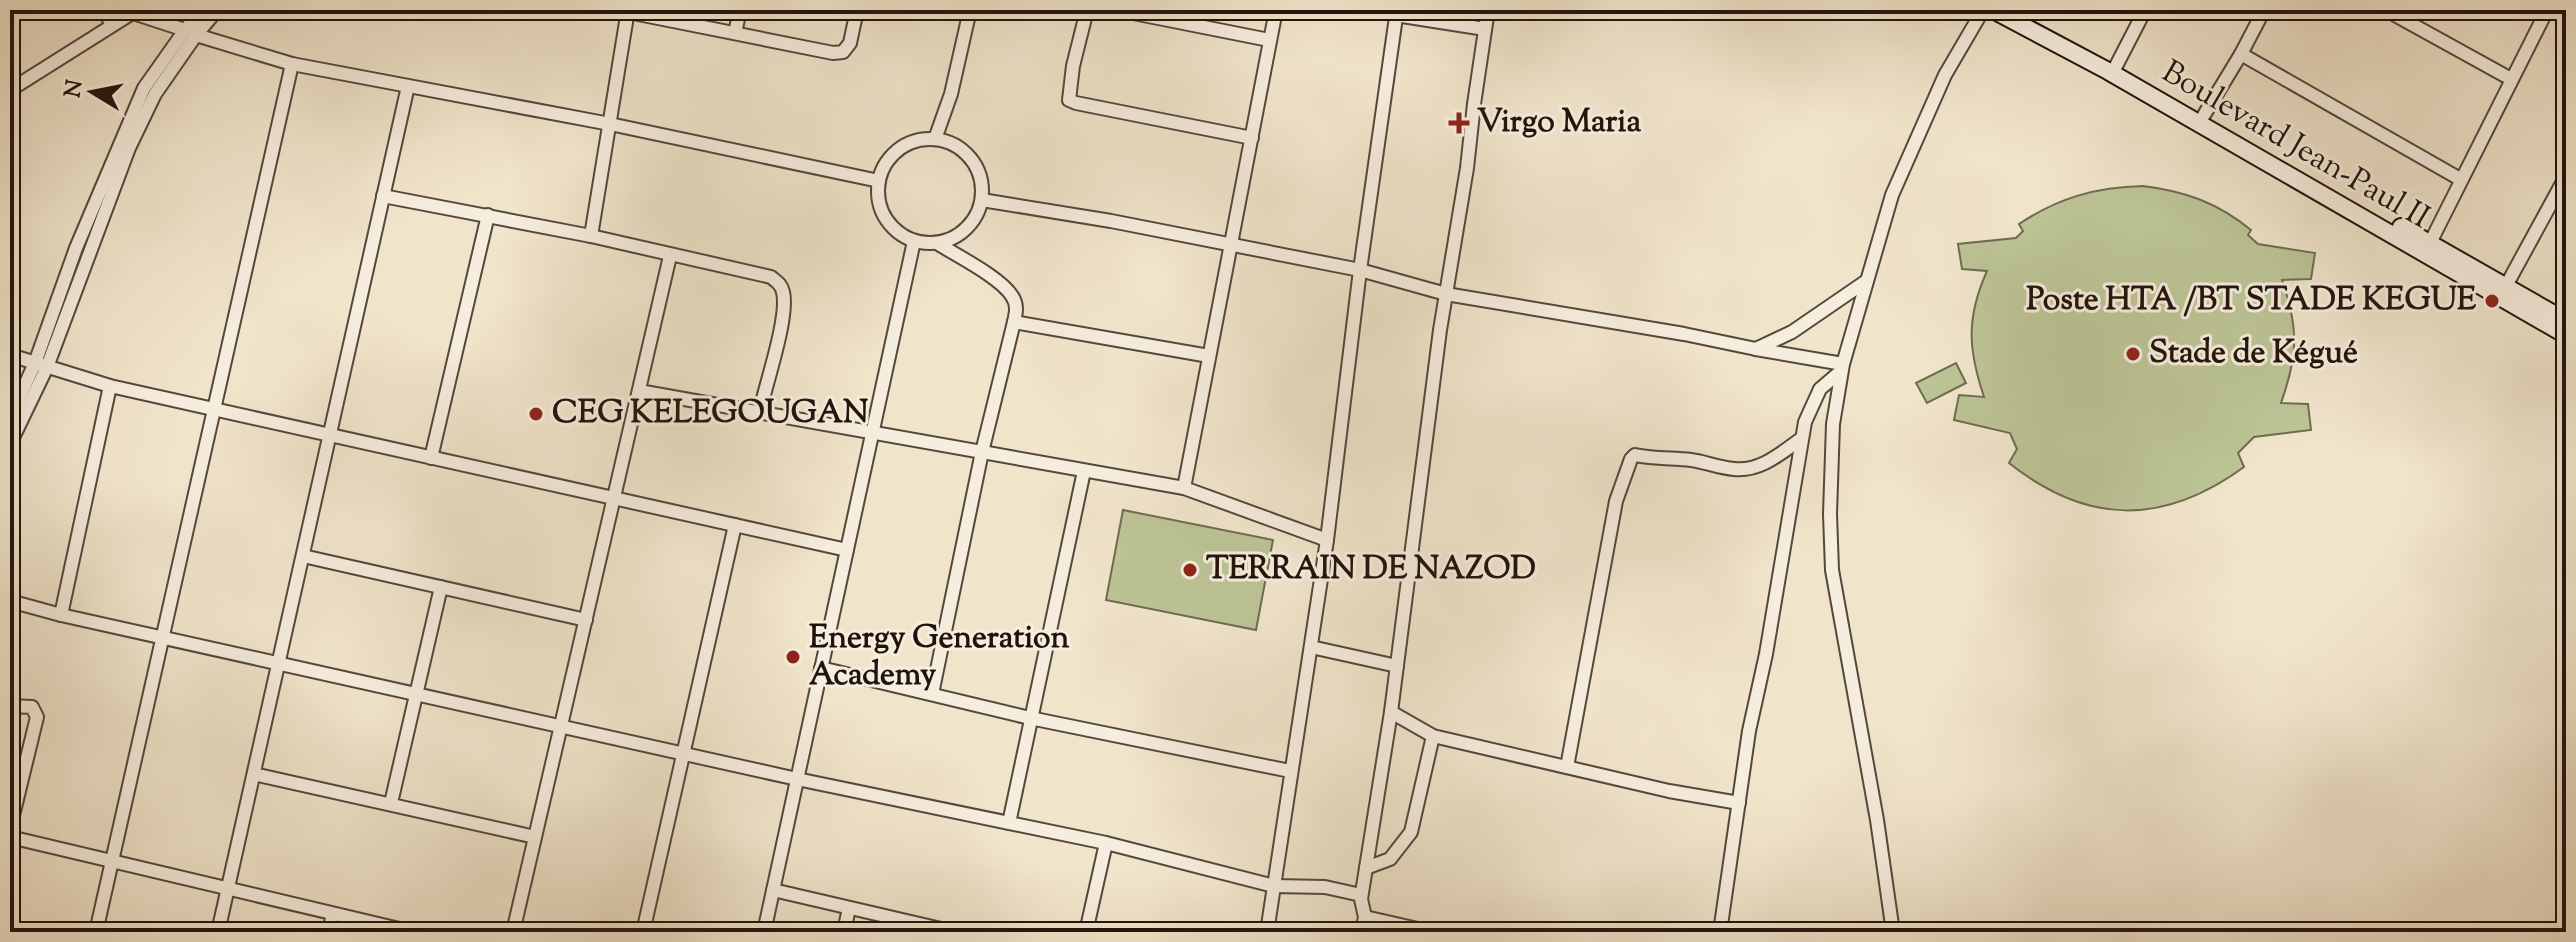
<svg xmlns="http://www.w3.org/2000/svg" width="2576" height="942" font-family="'Sorts Mill Goudy',serif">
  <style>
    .green { fill: #bcc496; stroke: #6e6c51; stroke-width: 2 }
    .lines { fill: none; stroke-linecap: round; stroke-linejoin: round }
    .minor-casing { stroke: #55473c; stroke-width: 16 }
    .secondary-casing { stroke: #21130c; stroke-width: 20 }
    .minor { stroke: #f5eddd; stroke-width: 12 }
    .secondary { stroke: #f5eddd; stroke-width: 16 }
    .poi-dot { fill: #8f2418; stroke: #f5eddd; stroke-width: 3 }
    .labels { text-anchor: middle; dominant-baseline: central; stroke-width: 6; stroke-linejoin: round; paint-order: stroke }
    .poi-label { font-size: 32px; font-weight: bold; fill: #21130c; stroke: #f5eddd; text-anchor: start }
    .street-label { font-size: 32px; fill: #21130c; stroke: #f5eddd }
  </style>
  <rect width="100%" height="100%" fill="#f0e4cb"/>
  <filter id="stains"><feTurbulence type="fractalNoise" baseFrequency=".0025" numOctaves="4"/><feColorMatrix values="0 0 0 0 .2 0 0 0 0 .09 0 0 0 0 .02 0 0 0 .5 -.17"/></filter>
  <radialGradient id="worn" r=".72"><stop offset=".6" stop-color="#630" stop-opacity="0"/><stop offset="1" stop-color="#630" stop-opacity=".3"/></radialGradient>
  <g class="green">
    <path d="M2143,186C2185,191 2218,203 2251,230L2248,235L2258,244L2315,253L2311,279L2282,280C2299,329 2298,355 2281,403L2308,404L2311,430L2254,437L2238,453L2244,467C2163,526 2087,525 2009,463L2017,449L2010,433L1954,420L1959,395L1984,397C1968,349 1966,318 1987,271L1962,269L1958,244L2016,238L2023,231L2019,224C2058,198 2096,187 2143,186Z"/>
    <path d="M1956,363L1966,383L1927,403L1916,383Z"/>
    <path d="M1123,510L1273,540L1256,630L1106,600Z"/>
  </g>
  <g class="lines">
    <g class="minor-casing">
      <g id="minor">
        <path d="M103,10L112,24"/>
        <path d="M618,10L833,53L843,52L850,43L857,10"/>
        <path d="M1087,10L1073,66L1069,100L1076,103L1252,138"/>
        <path d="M1118,10L1269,40"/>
        <path d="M2386,10L2511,79"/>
        <path d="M2016,11V10"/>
        <path d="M133,13L185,30"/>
        <path d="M1396,15L1485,29"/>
        <path d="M735,33L740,10"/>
        <path d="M196,35L292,64L610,124L879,181"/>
        <path d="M2241,54L2460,179"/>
        <path d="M2115,68L2145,10"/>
        <path d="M10,90L137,10"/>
        <path d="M2204,115L2241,54L2264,10"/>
        <circle cx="930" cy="191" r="52"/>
        <path d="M935,139L951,94L970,10"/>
        <path d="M383,196L591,236L771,277C777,282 781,284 783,292C789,317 766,383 760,411"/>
        <path d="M982,200L1111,221L1360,270L1446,294L1684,334L1756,349L1792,332L1865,282"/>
        <path d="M591,236L628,10"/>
        <path d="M937,243C957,256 1000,277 1012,296C1018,305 1016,313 1014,322"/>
        <path d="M2430,243L2547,10"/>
        <path d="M2506,286L2566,176"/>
        <path d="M1756,349L1843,364"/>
        <path d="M10,355L110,386L847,550"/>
        <path d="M639,391L1184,488L1327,540"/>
        <path d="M10,418L35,363L76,248L144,88L185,30L202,10"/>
        <path d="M10,444L47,367L129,148L155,94L196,35L217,10"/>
        <path d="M431,458L488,215"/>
        <path d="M1184,488L1276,10"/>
        <path d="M303,556L586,620"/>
        <path d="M10,601L61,615L797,779L1106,843L1274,886L1325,887L1361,895"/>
        <path d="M61,615L110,386"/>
        <path d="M1311,647L1397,666"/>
        <path d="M821,668L1030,718L1290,771"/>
        <path d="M932,694L982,452L1014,322L1209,356"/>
        <path d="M10,706L32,707L37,717L10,828"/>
        <path d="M1391,712L1433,736L1669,791L1739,803"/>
        <path d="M1567,767L1616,501L1631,459L1635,455C1653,459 1672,458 1691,460C1706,462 1719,468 1734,469C1760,472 1781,453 1801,439"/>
        <path d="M254,774L535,837"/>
        <path d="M391,803L441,587"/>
        <path d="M1009,823L1084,471"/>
        <path d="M10,837L412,932"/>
        <path d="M1366,868L1390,859L1411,832L1433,736"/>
        <path d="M773,890L954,932"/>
        <path d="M1365,917L1431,932"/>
        <path d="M96,932L292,64"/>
        <path d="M218,932L408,86"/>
        <path d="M329,932L333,914"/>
        <path d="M513,932L670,256"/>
        <path d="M643,932L735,525"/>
        <path d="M764,932L914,241"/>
        <path d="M844,932L849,908"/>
        <path d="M1086,932L1106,843"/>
        <path d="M1267,932L1327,540L1360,270L1397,10"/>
        <path d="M1362,932L1365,917L1361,899L1391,712L1440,330L1467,168L1474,104L1488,10"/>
        <path d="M1720,932L1749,731L1766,654L1805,422L1820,389L1841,371"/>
        <path d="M1893,932L1877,820L1832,570L1830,514L1833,424L1843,364L1892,195L1945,75L1983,10"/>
      </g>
    </g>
    <g class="secondary-casing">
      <g id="secondary">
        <path d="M1993,10L2108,71L2566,335"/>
        <path d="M2401,227L2566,321"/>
      </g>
    </g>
    <use href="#minor" class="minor"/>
    <use href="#secondary" class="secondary"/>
  </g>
  <g class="poi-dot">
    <path d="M1455 111h8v8h8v8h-8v8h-8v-8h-8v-8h8z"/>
    <circle cx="2492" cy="301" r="8"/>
    <circle cx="2133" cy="354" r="8"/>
    <circle cx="536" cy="414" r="8"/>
    <circle cx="1190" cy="570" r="8"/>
    <circle cx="793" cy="657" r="8"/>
  </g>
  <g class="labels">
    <g class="poi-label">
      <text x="1477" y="123">Virgo Maria</text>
      <text x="2476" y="301" text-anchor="end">Poste HTA /BT STADE KEGUE</text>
      <text x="2149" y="354">Stade de Kégué</text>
      <text x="552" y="414">CEG KELEGOUGAN</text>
      <text x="1206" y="570">TERRAIN DE NAZOD</text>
      <text x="809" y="639">Energy Generation<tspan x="809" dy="37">Academy</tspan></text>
    </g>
    <g class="street-label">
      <text transform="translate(2295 146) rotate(30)">Boulevard Jean-Paul II</text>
    </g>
  </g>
  <rect width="2576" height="942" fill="none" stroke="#f0e4cb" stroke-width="40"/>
  <rect x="12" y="12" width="2552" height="918" fill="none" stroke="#21130c" stroke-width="4"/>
  <rect x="20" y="20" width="2536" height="902" fill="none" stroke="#21130c" stroke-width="2"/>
  <g transform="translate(92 92) rotate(280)" stroke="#f5eddd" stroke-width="6" paint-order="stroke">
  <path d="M0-6L14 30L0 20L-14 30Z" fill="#21130c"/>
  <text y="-12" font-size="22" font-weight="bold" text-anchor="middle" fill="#21130c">N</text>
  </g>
  <rect width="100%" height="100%" filter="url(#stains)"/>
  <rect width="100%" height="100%" fill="url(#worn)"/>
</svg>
